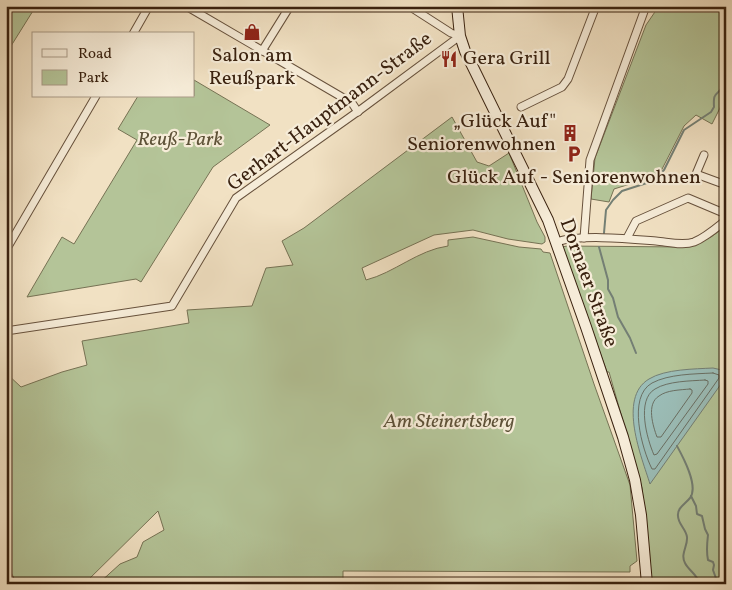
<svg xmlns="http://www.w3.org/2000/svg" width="732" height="590" font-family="Vollkorn,serif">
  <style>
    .green { fill: #b4c498; stroke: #767254 }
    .water { fill: #9bbdb7; stroke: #747f74 }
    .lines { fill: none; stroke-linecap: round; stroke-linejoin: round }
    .shore { stroke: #6a6f63; stroke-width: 1 }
    .stream { stroke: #747f74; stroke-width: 2 }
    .minor-casing { stroke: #67513c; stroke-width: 9 }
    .secondary-casing { stroke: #39210f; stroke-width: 12 }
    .minor { stroke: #f6ecd8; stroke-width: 7 }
    .secondary { stroke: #f6ecd8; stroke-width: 10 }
    .labels { text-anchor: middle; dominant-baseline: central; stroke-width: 4.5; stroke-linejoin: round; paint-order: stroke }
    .poi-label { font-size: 20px; fill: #39210f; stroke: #f6ecd8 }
    .street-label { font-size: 20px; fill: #39210f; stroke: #f6ecd8 }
    .park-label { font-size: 20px; font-style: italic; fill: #5e5238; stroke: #f6ecd8 }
  </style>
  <rect width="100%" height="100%" fill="#f1e1c3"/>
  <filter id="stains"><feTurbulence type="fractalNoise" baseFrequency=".004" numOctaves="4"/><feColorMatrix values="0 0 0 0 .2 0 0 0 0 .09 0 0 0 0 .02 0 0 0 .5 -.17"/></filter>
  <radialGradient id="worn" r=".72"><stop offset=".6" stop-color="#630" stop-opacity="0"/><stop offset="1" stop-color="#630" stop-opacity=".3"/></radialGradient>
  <g class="green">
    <path d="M6,6H36L6,54Z"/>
    <path d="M659,6H726V56L724,61L726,62V96L712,124L696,115L684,126L659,175L614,189L609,202L591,199L595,158L646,25Z"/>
    <path d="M194,80L270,125L213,167L141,282L136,279L27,297L62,237L74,244L137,140L118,129L138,96H194Z"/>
    <path d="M452,117L477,162L489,166L509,153L537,222L545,237V242L542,244L508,239L473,230L434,235L362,268L366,280C394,273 418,250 448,246V240L473,237L519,247L541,249L543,252L550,253L594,384L630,485L637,561L630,566V572L343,571V584H98L120,564L137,557L143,542L164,530L158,511L84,584H15L6,563V373L21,387L62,372L87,365L82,341L189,323L187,310L252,306L266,268L293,265L282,241L304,228Z"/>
    <path d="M726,226V584H651L642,488L609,372H607L562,247L567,246L684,247L711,237Z"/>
  </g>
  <path class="water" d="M713,368L726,371V377L650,484C642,458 617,398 649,379C665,369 695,369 713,368Z"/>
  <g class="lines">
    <g class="shore">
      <path d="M713,373L719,375V378L655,469H652C642,449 627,397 652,383C669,374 694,374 713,373Z"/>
      <path d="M705,380L708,381V384L657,454L654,455C647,439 636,400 655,389C668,381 690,381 705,380Z"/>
      <path d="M690,389L692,390V393L661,437H657C653,426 646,404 659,396C667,390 680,390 690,389Z"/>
    </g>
    <g class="stream">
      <path d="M604,233L606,210L613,200L622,191L653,181L664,170L684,130L711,112L714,107C713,90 717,97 723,86L721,81L726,71"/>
      <path d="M599,247L608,280V289L613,298L618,317L630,338L636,353"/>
      <path d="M677,446C683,457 699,486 690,498C685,504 677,508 678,516C678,524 686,529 687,537C688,546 680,554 685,563C689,571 697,574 700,584"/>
      <path d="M691,496L696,506L697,514L702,516L705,529L708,535C707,544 706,551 708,560L713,562L714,565L713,570L718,584"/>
    </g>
    <g class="minor-casing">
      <g id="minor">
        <path d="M186,6L352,103L358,112"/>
        <path d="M409,6L451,33L460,36"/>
        <path d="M133,34L149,6"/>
        <path d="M262,51L290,6"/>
        <path d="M521,107L562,87L568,79L596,6"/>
        <path d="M704,155L696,174L726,185"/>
        <path d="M584,238L590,160L646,6"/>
        <path d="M627,238L636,221L688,198L726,214"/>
        <path d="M557,242C580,234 631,239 656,241C668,242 683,246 694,242C706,237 716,228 726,220"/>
        <path d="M6,250L96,96"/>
        <path d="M6,331L172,306L236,198L360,110L460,36"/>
        <path d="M6,571L12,584"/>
      </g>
    </g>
    <g class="secondary-casing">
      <path id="secondary" d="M457,6L460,36L465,51L548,220L586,327L623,437L635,480L641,515L647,584"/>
    </g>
    <use href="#minor" class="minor"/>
    <use href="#secondary" class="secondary"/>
  </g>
  <defs>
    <g id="shop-bare" transform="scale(1.35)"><path d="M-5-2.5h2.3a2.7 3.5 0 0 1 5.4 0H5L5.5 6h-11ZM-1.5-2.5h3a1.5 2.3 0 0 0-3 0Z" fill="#8f2418" stroke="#f6ecd8" stroke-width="2.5" paint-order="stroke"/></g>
    <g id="restaurant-bare" transform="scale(1.35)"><path d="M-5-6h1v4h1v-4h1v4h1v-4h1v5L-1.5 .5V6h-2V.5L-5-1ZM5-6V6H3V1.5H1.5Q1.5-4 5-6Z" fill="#8f2418" stroke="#f6ecd8" stroke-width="2.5" paint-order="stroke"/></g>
    <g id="building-bare" transform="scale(1.35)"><path d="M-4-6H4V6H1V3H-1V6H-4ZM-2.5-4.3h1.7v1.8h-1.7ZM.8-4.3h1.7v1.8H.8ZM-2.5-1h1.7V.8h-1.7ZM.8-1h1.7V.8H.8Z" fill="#8f2418" stroke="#f6ecd8" stroke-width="2.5" paint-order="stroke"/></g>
    <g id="parking-bare" transform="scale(1.35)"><path d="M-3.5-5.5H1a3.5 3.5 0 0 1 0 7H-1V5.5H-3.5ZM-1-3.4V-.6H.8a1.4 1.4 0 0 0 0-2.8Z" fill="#8f2418" stroke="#f6ecd8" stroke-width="2.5" paint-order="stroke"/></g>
  </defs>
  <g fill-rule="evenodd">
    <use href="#shop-bare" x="252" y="32"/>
    <use href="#restaurant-bare" x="449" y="59"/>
    <use href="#building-bare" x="570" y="133"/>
    <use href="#parking-bare" x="574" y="154"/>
  </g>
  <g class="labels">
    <g class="poi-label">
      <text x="252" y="56">Salon am<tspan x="252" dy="23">Reußpark</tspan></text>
      <text x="463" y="59" text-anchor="start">Gera Grill</text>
      <text x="556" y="122" text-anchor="end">„Glück Auf"<tspan x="556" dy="23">Seniorenwohnen</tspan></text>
      <text x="574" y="178">Glück Auf - Seniorenwohnen</text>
    </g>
    <g class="street-label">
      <text transform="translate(330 112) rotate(-37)">Gerhart-Hauptmann-Straße</text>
      <text transform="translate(588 283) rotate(70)">Dornaer Straße</text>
    </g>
    <g class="park-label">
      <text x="180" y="140">Reuß-Park</text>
      <text x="449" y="422">Am Steinertsberg</text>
    </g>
  </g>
  <rect width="732" height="590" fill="none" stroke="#f1e1c3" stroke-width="25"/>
  <rect x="8" y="8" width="717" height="575" fill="none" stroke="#39210f" stroke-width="2.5"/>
  <rect x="12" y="12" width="707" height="565" fill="none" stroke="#39210f"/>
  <rect x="32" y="32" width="162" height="65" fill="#f6ecd8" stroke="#aa9b88"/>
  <rect x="42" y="49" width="25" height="8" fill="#f6ecd8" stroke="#aa9b88"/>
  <text x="78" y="58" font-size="15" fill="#39210f">Road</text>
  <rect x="42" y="70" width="25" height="15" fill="#b4c498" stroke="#aa9b88"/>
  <text x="78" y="82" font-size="15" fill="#39210f">Park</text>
  <rect width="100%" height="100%" filter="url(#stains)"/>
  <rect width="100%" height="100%" fill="url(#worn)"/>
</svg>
